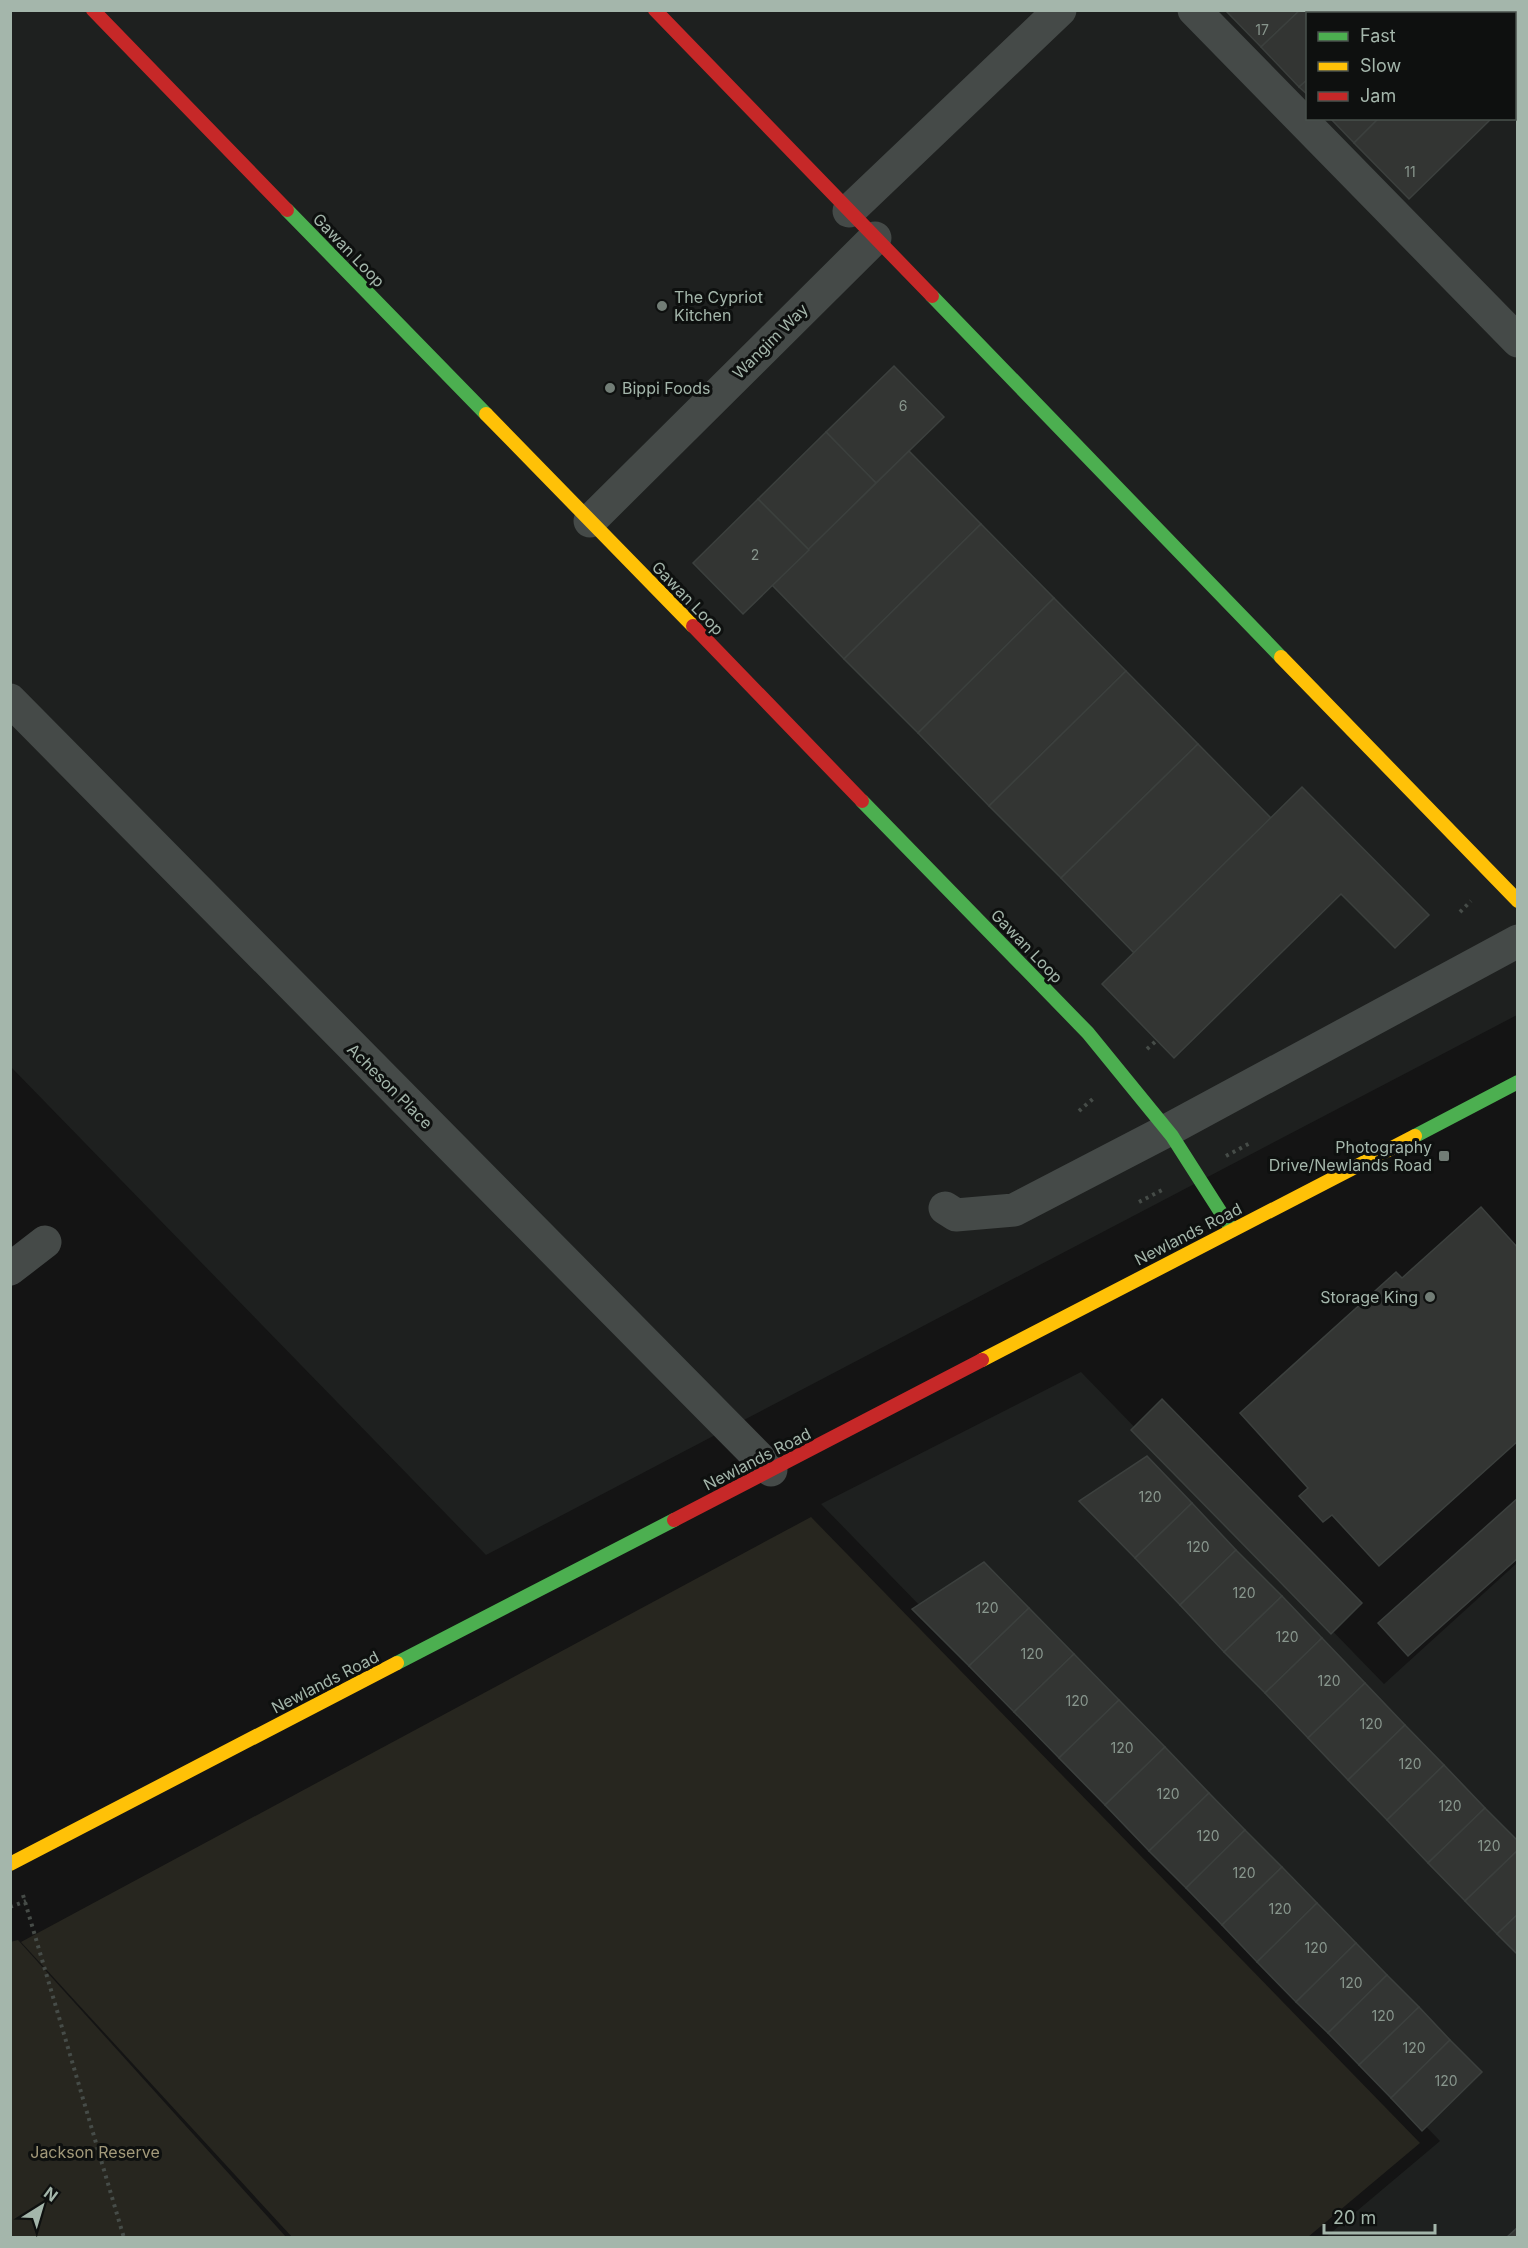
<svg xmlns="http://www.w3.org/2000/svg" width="1528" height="2248" font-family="Inter,sans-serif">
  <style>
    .built { fill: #1e201f; fill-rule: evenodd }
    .green { fill: #27261f }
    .building { fill: #333533; stroke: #3c403e; stroke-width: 1.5 }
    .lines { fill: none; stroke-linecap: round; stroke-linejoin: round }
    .path { stroke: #464c48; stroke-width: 4; stroke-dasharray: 3 4.5; stroke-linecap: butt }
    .street { stroke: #454a48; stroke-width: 33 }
    .fast { stroke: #4caf50; stroke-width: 14 }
    .slow { stroke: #ffc107; stroke-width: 14 }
    .jam { stroke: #c62828; stroke-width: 14 }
    .poi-dot { fill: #727d76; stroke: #0e100f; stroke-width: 2 }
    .labels { text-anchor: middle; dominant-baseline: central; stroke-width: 6; stroke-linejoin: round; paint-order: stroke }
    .number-label { font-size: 14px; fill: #88968d }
    .street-label { font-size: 16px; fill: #a4b6ab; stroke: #0e100f }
    .poi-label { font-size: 16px; fill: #a4b6ab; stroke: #0e100f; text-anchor: start }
    .park-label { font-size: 16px; fill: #a2997a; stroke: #0e100f }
  </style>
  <rect width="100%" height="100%" fill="#141414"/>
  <g class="built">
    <path d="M11,11H1517V1015L486,1555L11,1067ZM1308,14H1514V118H1308Z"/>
    <path d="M1081,1372L1384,1684L1517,1563V2237H1326L1440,2141L821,1504Z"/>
  </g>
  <g class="green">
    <path d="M811,1517L1420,2143L1308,2237H292L21,1942Z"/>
    <path d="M18,1940L286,2237H11L10,1942Z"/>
  </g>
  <g class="building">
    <path d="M1225,10H1300L1261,47Z"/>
    <path d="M1300,10H1377L1374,14H1308V79L1299,87L1261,47Z"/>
    <path d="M1377,10H1440L1443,14H1374Z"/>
    <path d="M1308,79V95L1299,87Z"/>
    <path d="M1330,118H1379L1354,143Z"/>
    <path d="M1379,118H1492L1409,199L1354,143Z"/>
    <path d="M894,366L944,417L876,483L826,432Z"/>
    <path d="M826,432L876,483L809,550L758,499Z"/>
    <path d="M909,451L981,524L844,659L772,585Z"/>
    <path d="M758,499L809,550L743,614L693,563Z"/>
    <path d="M981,524L1054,598L918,733L844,659Z"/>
    <path d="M1054,598L1126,671L989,806L918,733Z"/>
    <path d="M1126,671L1198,744L1061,878L989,806Z"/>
    <path d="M1198,744L1271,818L1134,953L1061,878Z"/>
    <path d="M1302,787L1429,915L1395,948L1341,894L1174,1058L1102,984Z"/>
    <path d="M1481,1207L1518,1248V1441L1379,1566L1332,1515L1323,1522L1299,1496L1308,1488L1240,1413L1396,1272L1402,1278Z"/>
    <path d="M1162,1399L1362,1603L1331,1634L1131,1430Z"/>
    <path d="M1147,1456L1192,1503L1135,1558L1079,1501Z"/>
    <path d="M1518,1498V1558L1408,1656L1378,1623Z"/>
    <path d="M1192,1503L1236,1550L1180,1605L1135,1558Z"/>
    <path d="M1236,1550L1282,1596L1224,1652L1180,1605Z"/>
    <path d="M984,1562L1029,1608L969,1666L912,1609Z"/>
    <path d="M1282,1596L1322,1638L1265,1693L1224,1652Z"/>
    <path d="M1029,1608L1074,1654L1014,1712L969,1666Z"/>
    <path d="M1322,1638L1365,1683L1308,1738L1265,1693Z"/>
    <path d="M1074,1654L1119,1700L1059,1758L1014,1712Z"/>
    <path d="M1365,1683L1405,1725L1348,1780L1308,1738Z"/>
    <path d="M1119,1700L1165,1747L1105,1805L1059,1758Z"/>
    <path d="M1405,1725L1444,1765L1387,1820L1348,1780Z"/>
    <path d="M1165,1747L1209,1793L1149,1851L1105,1805Z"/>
    <path d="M1444,1765L1485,1808L1428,1863L1387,1820Z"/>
    <path d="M1209,1793L1245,1830L1186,1888L1149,1851Z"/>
    <path d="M1485,1808L1518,1841V1850L1465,1901L1428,1863Z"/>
    <path d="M1245,1830L1282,1867L1222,1925L1186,1888Z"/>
    <path d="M1518,1850V1914L1497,1934L1465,1901Z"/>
    <path d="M1282,1867L1317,1903L1257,1962L1222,1925Z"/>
    <path d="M1317,1903L1356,1943L1296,2002L1257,1962Z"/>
    <path d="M1518,1914V1955L1497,1934Z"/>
    <path d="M1356,1943L1387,1975L1328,2033L1296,2002Z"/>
    <path d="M1387,1975L1419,2007L1359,2065L1328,2033Z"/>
    <path d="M1419,2007L1450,2040L1391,2098L1359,2065Z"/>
    <path d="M1450,2040L1482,2072L1422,2131L1391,2098Z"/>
    <path d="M1518,2227V2238H1506Z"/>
  </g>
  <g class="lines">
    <g class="path">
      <path d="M1460,912L1471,901"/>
      <path d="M1147,1049L1155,1042"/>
      <path d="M1079,1111L1095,1097"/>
      <path d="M1226,1156L1252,1142"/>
      <path d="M1139,1202L1164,1189"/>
      <path d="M23,1895L124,2238"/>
      <path d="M10,1907L26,1901"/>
    </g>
    <g class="street">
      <path d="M1194,10L1518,341"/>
      <path d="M849,211L1060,10"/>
      <path d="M590,521L875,238"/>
      <path d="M10,700L771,1470"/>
      <path d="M945,1208L956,1215L1014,1210L1168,1130L1518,941"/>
      <path d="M10,1269L45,1242"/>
    </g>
    <g class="fast">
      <path d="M287,210L486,414"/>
      <path d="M932,296L1281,657"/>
      <path d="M862,801L1088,1033L1172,1136L1232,1230"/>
      <path d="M1415,1136L1518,1082"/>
      <path d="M397,1663L674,1520"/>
    </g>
    <g class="slow">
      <path d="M486,414L693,626"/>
      <path d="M1281,657L1518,901"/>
      <path d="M982,1360L1415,1136"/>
      <path d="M10,1864L397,1663"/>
    </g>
    <g class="jam">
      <path d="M93,10L287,210"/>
      <path d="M655,10L932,296"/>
      <path d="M693,626L862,801"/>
      <path d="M674,1520L982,1360"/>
    </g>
  </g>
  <g class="poi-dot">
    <circle cx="662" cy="306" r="6"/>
    <circle cx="610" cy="388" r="6"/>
    <rect x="1438" y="1150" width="12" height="12" rx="3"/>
    <circle cx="1430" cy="1297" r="6"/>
  </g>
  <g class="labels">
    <g class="number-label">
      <text x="1262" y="29">17</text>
      <text x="1410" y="171">11</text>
      <text x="903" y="405">6</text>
      <text x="755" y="554">2</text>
      <text x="1150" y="1496">120</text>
      <text x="1198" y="1546">120</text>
      <text x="1244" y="1592">120</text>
      <text x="987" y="1607">120</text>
      <text x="1287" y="1636">120</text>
      <text x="1032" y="1653">120</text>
      <text x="1329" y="1680">120</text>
      <text x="1077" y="1700">120</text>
      <text x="1371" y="1723">120</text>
      <text x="1122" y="1747">120</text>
      <text x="1410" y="1763">120</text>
      <text x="1168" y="1793">120</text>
      <text x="1450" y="1805">120</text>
      <text x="1208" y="1835">120</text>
      <text x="1489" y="1845">120</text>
      <text x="1244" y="1872">120</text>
      <text x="1280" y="1908">120</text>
      <text x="1316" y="1947">120</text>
      <text x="1351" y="1982">120</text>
      <text x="1383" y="2015">120</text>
      <text x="1414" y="2047">120</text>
      <text x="1446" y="2080">120</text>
    </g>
    <g class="street-label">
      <text transform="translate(349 250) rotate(46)">Gawan Loop</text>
      <text transform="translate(770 341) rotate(-45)">Wangim Way</text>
      <text transform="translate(688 598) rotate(46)">Gawan Loop</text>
      <text transform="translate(1027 946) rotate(46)">Gawan Loop</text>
      <text transform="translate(390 1086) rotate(45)">Acheson Place</text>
      <text transform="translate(1188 1234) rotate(-27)">Newlands Road</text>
      <text transform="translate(757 1459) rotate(-27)">Newlands Road</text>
      <text transform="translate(325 1682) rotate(-27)">Newlands Road</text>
    </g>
    <g class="poi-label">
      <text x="674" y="297">The Cypriot<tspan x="674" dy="18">Kitchen</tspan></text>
      <text x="622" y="388">Bippi Foods</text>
      <text x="1432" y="1147" text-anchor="end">Photography<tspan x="1432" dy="18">Drive/Newlands Road</tspan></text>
      <text x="1418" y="1297" text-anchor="end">Storage King</text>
    </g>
    <g class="park-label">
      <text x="95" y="2152">Jackson Reserve</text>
    </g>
  </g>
  <rect width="1528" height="2248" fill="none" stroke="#a4b6ab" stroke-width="24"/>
  <rect x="1306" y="12" width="210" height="108" fill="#0e100f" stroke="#4a524d" stroke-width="1.5"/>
  <rect x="1318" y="32" width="30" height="9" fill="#4caf50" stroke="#4a524d" stroke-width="1.5"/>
  <text x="1360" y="42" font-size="18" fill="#a4b6ab">Fast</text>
  <rect x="1318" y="62" width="30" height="9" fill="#ffc107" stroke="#4a524d" stroke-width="1.5"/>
  <text x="1360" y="72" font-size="18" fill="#a4b6ab">Slow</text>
  <rect x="1318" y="92" width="30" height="9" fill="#c62828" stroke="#4a524d" stroke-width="1.5"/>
  <text x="1360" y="102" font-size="18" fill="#a4b6ab">Jam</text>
  <g transform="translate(42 2206) rotate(37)" stroke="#0e100f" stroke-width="4.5" paint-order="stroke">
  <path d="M0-4.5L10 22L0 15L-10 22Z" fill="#a4b6ab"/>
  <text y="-9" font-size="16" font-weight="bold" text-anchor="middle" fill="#a4b6ab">N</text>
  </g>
  <path d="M1324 2224v9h111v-9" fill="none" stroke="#a4b6ab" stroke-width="3"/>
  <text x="1333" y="2224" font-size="18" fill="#a4b6ab" stroke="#0e100f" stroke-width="4.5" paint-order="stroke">20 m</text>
</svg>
